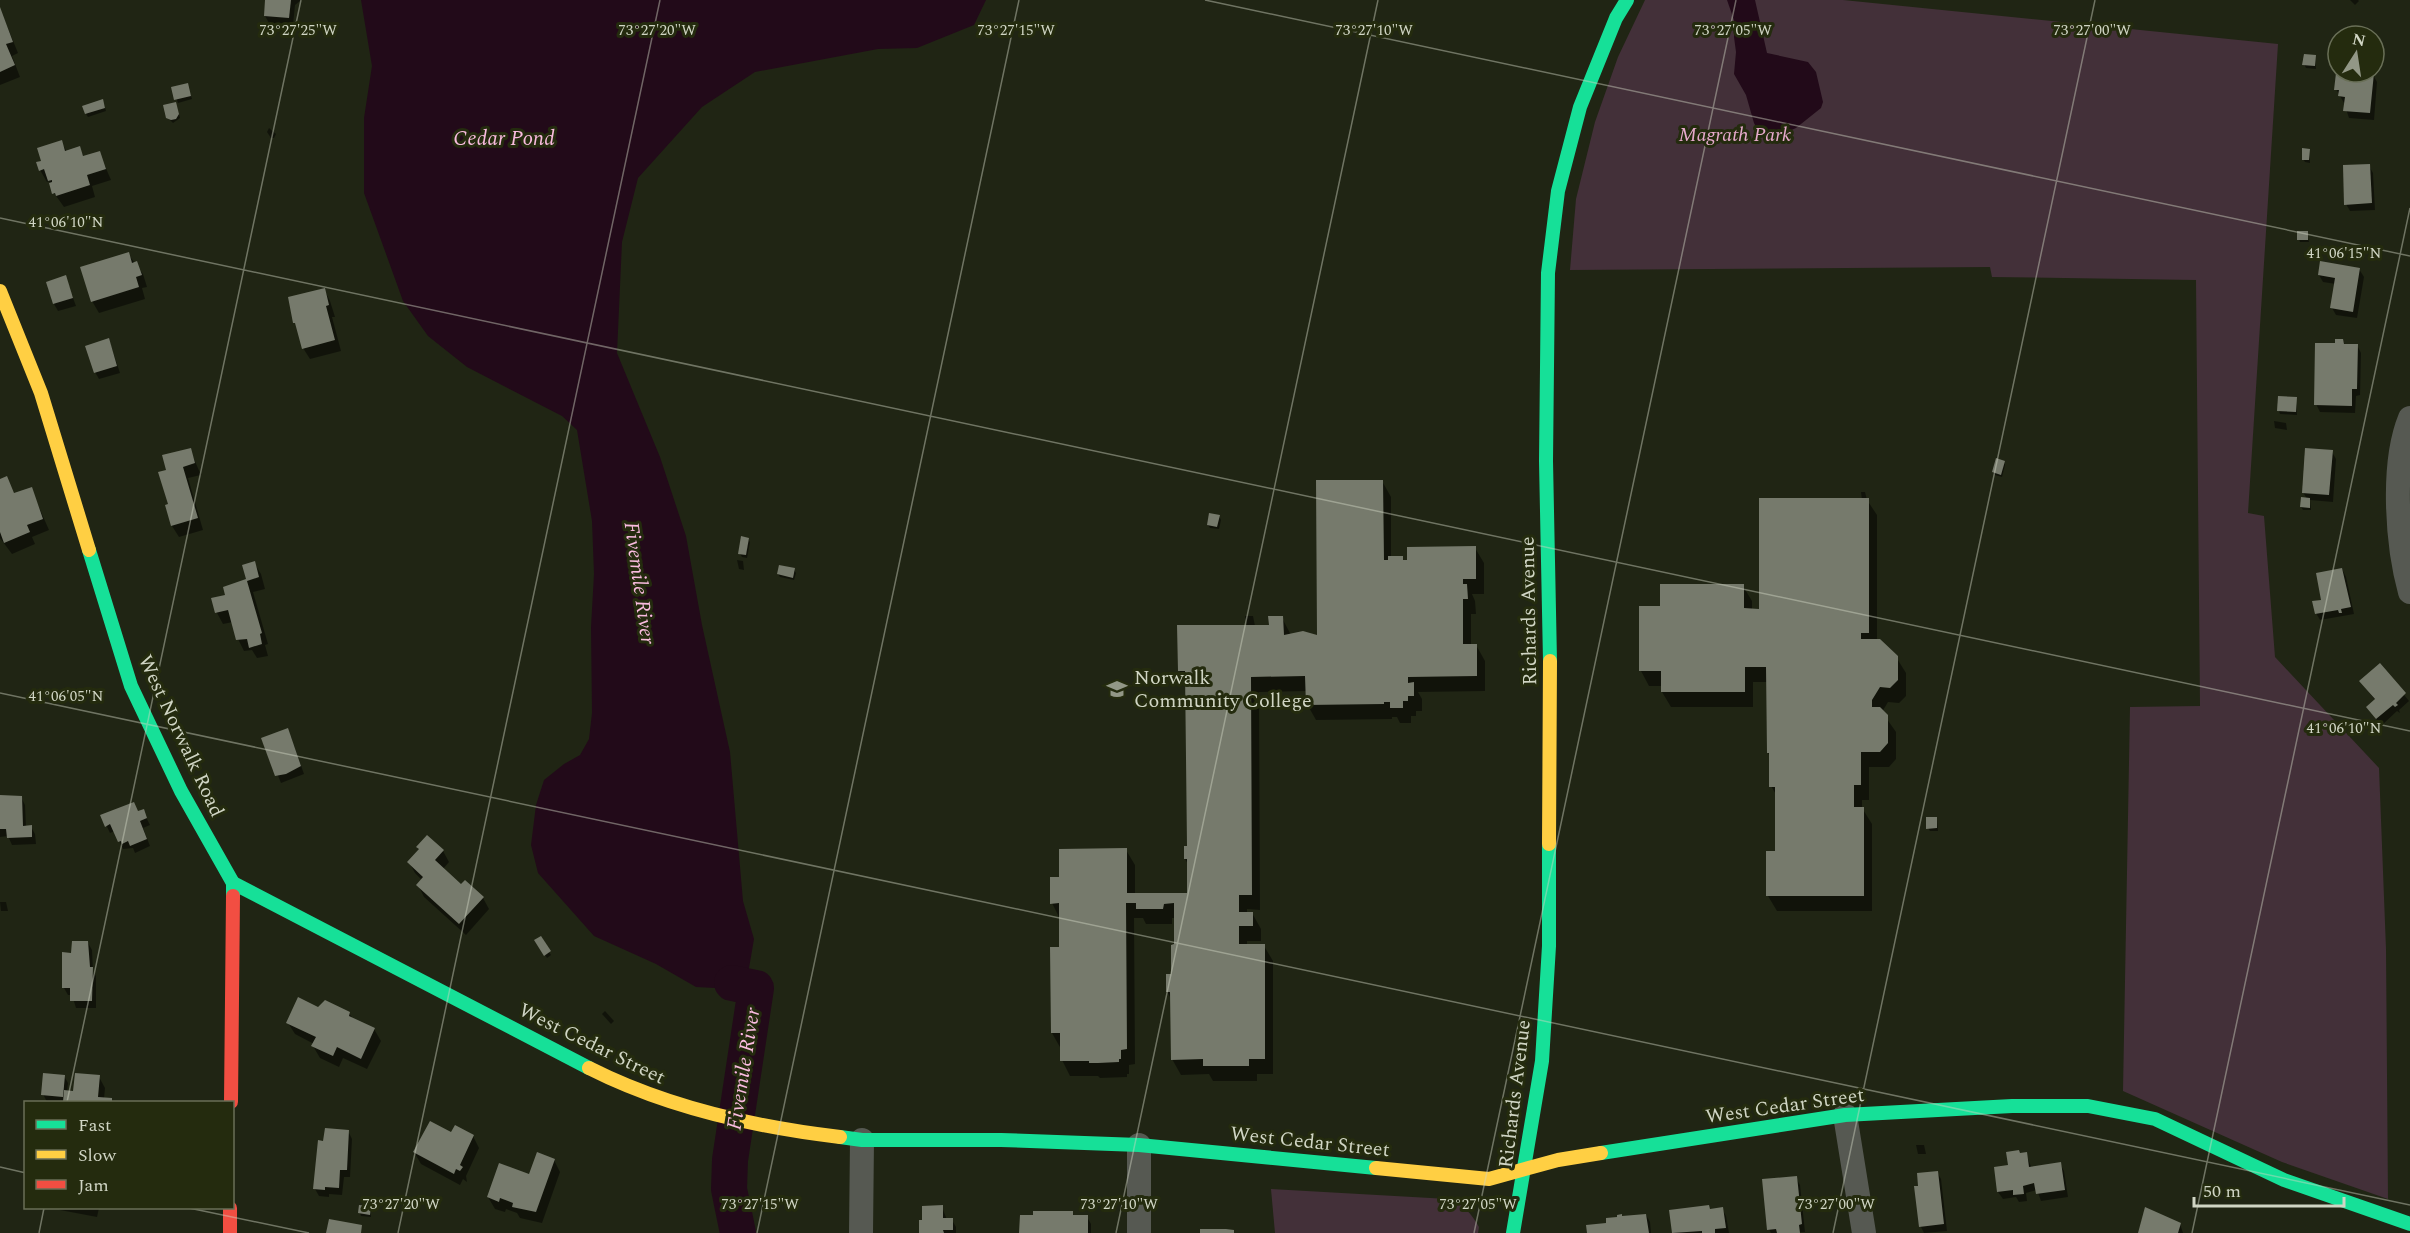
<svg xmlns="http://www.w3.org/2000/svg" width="2410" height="1233" font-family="Spectral,serif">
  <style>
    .green { fill: #433039 }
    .water { fill: #220a19 }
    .shadow { fill: #0007 }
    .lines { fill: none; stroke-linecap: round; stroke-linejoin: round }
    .river { stroke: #220a19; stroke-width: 36 }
    .building { fill: #767a6c }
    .street { stroke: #565952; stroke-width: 24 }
    .fast { stroke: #16e098; stroke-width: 14 }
    .slow { stroke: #ffcf43; stroke-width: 14 }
    .jam { stroke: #f24e42; stroke-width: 14 }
    .ticks { fill: none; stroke: #d0d5c4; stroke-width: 1.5; stroke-opacity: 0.45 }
    .labels { text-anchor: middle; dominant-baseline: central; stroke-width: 6; stroke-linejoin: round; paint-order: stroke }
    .park-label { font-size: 20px; font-style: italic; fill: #e7aacd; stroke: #242b0e }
    .street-label { font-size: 20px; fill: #d0d5c4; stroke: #242b0e }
    .poi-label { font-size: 20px; fill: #d0d5c4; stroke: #242b0e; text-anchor: start }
    .water-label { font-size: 21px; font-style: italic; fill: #f9bbdf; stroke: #242b0e }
    .ticks-label { font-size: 15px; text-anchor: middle; fill: #d0d5c4; stroke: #242b0e; stroke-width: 6; stroke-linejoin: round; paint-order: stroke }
  </style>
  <rect width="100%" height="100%" fill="#202514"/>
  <g class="green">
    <path d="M1645,0H1843L2278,44L2248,513L2264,516L2275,657L2379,768L2386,949L2388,1199L2282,1162L2123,1091L2130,707L2200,706L2196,280L1992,277L1990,267L1570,270L1576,199L1595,122L1618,57Z"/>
    <path d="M1271,1189L1448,1199C1463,1204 1471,1213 1479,1227L1478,1233H1275Z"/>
  </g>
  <g class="water">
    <path d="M361,0H986L974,25L917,48L878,49L755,72L702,107L638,178L622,242L617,353L660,457L686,536L702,625L730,752L743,901L754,939L748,974L715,988L696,987L656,964L594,936L538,873L531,845L536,805L544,780L564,764L580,755L589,739L592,713L591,627L594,574L592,521L577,430L562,416L467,367L428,336L403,301L364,193V118L372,66Z"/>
    <path d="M1727,0H1755L1767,53L1808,62L1816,72L1823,102L1821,108L1796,128L1776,137H1761L1754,123L1746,95L1734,74L1736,52L1734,37L1735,23Z"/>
  </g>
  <g class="shadow">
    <path d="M266,0H301L295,5L293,25L269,23L265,16Z"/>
    <path d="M2350,0H2358L2359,1L2355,5Z"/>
    <path d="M0,9L18,53L12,56L20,77L0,85Z"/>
    <path d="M2315,57L2316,69L2306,68L2304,64Z"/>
    <path d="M2373,75L2377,82L2374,120L2349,118L2344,103L2336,89Z"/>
    <path d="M187,84L192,99L178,103L173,88Z"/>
    <path d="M104,104L106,111L88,117L86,114Z"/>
    <path d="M177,107L180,118L173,123L167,117Z"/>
    <path d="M269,128L276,134L274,138H271L267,132Z"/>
    <path d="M61,142L67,152L79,148L84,157L99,152L111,180L92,186L95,197L64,207L54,193L49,181L47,182L40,170L43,162Z"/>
    <path d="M2309,150L2310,163L2305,162L2303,159Z"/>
    <path d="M2369,166L2373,173L2375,210L2350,211L2346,204Z"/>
    <path d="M2307,233L2309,242H2300L2299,239Z"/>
    <path d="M128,254L143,274L147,287L142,288L145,299L99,313L92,301Z"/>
    <path d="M2359,269L2364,277L2357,318L2336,315L2332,308L2336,284L2323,282L2319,275Z"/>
    <path d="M65,277L76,306L58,311L54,304Z"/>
    <path d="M324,289L330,301L335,317H332L341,351L310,359L303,348Z"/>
    <path d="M109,340L120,373L99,379L95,372Z"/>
    <path d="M2343,341L2345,345H2357L2361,353L2360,395L2356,396L2355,413L2320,412L2316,404L2336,345Z"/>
    <path d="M2296,399L2297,415L2280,414L2279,411Z"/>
    <path d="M2274,421L2286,423L2287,430L2275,428Z"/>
    <path d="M190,450L201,475L188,478L203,530L179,537L172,526L168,471Z"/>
    <path d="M2332,452L2336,459L2333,502L2310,500L2311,510H2303L2301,507L2307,499L2303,492Z"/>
    <path d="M2004,462L2005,465L2002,477L1995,475L1993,472Z"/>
    <path d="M0,481L14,494L31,489L49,530L32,537L35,544L12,554L0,538Z"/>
    <path d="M1382,481L1391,497V558H1402L1404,561L1475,548L1484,563V594H1472L1475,601L1476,614H1471V645H1476L1485,661V691L1418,692L1422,699V711H1416V716H1411V723H1400L1397,717H1392V719L1316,720L1307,704V691L1259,692L1260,910L1247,909V913H1252L1261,929V941H1247V946H1264L1273,961V1074H1257V1081H1213L1209,1074L1181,1075L1172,1059V1000L1167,992V976H1172L1175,918H1172V924H1146L1143,918H1134L1135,1064L1129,1065V1074H1127V1077L1100,1078L1098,1076H1070L1062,1060L1061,1049L1052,1033L1061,949L1060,919L1052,903L1061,879L1126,850L1135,865V895H1188V864L1185,859L1188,848L1187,684L1179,670L1247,626L1245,616H1253L1255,626H1270L1282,618L1291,635L1319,637Z"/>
    <path d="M1861,492H1865L1867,500L1877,515V641L1896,657L1906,673V696L1899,703L1888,702L1882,712L1896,732V759L1889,767H1869V800H1862V808L1872,824V911H1777L1768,896L1777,853V796L1771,786V758L1768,753V682H1753V707H1671L1662,692V686H1649L1641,671L1661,607L1743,586L1752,601V610H1761L1862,500Z"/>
    <path d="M1219,516L1221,520L1219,529L1210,528L1208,525Z"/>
    <path d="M748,539L750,542L747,558L742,557L740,554Z"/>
    <path d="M737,560L743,561L744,570L739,569Z"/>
    <path d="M254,563L261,574L265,589L253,592L268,644L265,645L268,656L257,658L252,650L244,651L238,639L233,622L223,624L217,613L213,599L226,596L248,580Z"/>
    <path d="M2342,569L2346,577L2354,614L2320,620L2316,613Z"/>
    <path d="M794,570L796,573L794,580L780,577L778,574Z"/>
    <path d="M2380,665L2409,701L2399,710L2400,713L2397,711L2381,726L2368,707L2375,700L2361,682Z"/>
    <path d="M291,737L304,774L281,783L263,739Z"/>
    <path d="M21,797L25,805L26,827H31L35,834L36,844L12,845L8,836L0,837V798Z"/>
    <path d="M143,811L150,825L143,828L150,846L135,853L133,848L123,849L115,831L110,833L102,816Z"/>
    <path d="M1937,819L1938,831H1930L1928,828Z"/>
    <path d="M443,851L449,862L443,869L461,886L483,898L489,909L466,935L424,897L418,885L422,880L415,873L409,862Z"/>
    <path d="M0,902H6L8,911H1Z"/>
    <path d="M540,938L551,955L547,958L536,941Z"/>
    <path d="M88,943L92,950L93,972L96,976V1008H76L72,995H68L64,988V954H73Z"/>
    <path d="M319,1009L349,1013L353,1019L374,1029L381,1041L367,1069L343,1058L339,1067L320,1058L313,1046L314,1044L295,1034L288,1023Z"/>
    <path d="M605,1011L614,1021L611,1024L602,1014Z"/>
    <path d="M64,1076L68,1083L67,1092L74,1093L99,1077L105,1088L104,1099L111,1100L113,1102H47L43,1094Z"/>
    <path d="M348,1131L352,1139L350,1177H344L342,1195L329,1194V1197L319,1196L315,1189L325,1142Z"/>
    <path d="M452,1134L473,1136L479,1148L466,1176L467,1182L463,1179L460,1185L421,1164L414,1152Z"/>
    <path d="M1916,1145H1924L1926,1154H1918Z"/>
    <path d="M2026,1154L2032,1169L2060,1164L2064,1171L2068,1197L2041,1201L2037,1190L2026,1193L2027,1201L2019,1202L2016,1197L2003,1199L1998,1192L2010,1166L2020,1155Z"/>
    <path d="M554,1160L560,1172L542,1223L520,1218L517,1213L506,1209L505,1212L495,1209L488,1197L530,1176Z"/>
    <path d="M1937,1172L1941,1179L1947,1231L1924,1233L1921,1227L1920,1187Z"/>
    <path d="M1796,1178L1800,1185L1805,1232L1771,1233L1769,1229Z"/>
    <path d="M942,1207L947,1220H952L956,1227V1233H921Z"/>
    <path d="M58,1208H99L97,1217L60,1210Z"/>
    <path d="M370,1208L371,1217L361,1216L360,1213Z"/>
    <path d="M1722,1209L1726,1216L1729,1233H1673L1670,1211Z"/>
    <path d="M1072,1213L1074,1216L1087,1217L1091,1224V1233H1021Z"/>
    <path d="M1646,1215L1650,1222L1651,1233H1589L1623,1218Z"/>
    <path d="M2180,1224L2183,1233H2139Z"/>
  </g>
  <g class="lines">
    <path class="river" d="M732,983L756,988L730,1160L729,1189L738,1233"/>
  </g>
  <g class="building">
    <path d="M265,0H291L289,18L264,16Z"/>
    <path d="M0,7L13,42L6,44L15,65L0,72Z"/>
    <path d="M2304,54L2316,55L2315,66L2302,65Z"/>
    <path d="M2347,72L2374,73L2370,113L2343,111L2345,97L2338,96L2339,90H2334L2336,73Z"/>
    <path d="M188,83L191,96L174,100L171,87Z"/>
    <path d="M103,99L105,108L85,114L82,106Z"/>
    <path d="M176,102L179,114L176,119L171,120L166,118L163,105Z"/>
    <path d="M62,140L65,151L80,146L83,156L100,151L106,169L87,175L90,185L56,196L55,193L52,194L49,183L52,182V180L48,181L44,169L39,171L36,162L41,161L37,148Z"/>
    <path d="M2302,148L2310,149L2309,160H2302Z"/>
    <path d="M2370,164L2372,203L2344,205L2343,165Z"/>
    <rect x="2297" y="231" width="11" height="9"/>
    <path d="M129,252L132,263L137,261L142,275L136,277L139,287L91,302L80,267Z"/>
    <path d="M2320,261L2360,268L2353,312L2330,308L2335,278L2318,275Z"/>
    <path d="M66,275L73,298L53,304L46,282Z"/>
    <path d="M325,288L329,305L326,306L335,340L302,349L295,323H293L288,297Z"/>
    <path d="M109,338L117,366L94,373L85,346Z"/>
    <path d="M2335,339H2343L2344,344H2358L2357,389H2352V406L2314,405L2315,343H2335Z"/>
    <path d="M2278,396L2297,397L2296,412L2277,411Z"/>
    <path d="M191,448L195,463L183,467L198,518L171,526L165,505L168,504L158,472L166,470L162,455Z"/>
    <path d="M2305,448L2333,450L2329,495L2302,493Z"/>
    <path d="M1996,458L2005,461L2001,475L1992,472Z"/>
    <path d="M7,476L14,493L32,487L43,519L27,525L30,532L4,543L0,532V479Z"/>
    <path d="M1316,480H1383L1384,560H1388V556H1403V560H1407V547L1476,546V579H1463V584H1467L1468,599H1463V644H1477V676L1408,677V683L1414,682V696H1408V701H1403V708H1390V702H1384V704L1306,705L1305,676L1251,677L1252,895H1239V912H1253V926H1239V944H1265V1059H1249V1066H1203V1059L1171,1060L1170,992H1166V974H1171V945L1174,944V903L1164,904L1163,909H1136V903H1126L1127,1049L1121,1050V1059H1119V1062L1098,1063H1089V1061H1060V1033H1051L1050,947H1059V903L1050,904V877H1059V849L1127,848V893H1187V859H1184V846H1187L1185,671H1178L1177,625H1269L1268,616H1283L1284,635L1303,631L1317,635Z"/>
    <path d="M2301,497L2310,498V508L2300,507Z"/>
    <path d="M1759,498H1869V633H1861V639H1880L1898,656V680L1890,688L1880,687L1872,700V707H1880L1888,715V743L1880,752H1861V785H1854V807H1864V896H1766V851H1775V787H1769V753H1767L1766,667H1745V692H1661V671H1639V606H1660V584H1744V608L1759,609Z"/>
    <path d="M1209,513L1220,515L1217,527L1207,525Z"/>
    <path d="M741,536L749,538L746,555L738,554Z"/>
    <path d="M255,561L259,577L247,581L262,633L260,634L262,644L249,648L247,639L236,640L228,610L215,613L211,598L225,595L223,587L246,579L242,565Z"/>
    <path d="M779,565L795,568L793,578L777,574Z"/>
    <path d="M2342,568L2351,607L2341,609L2342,613H2339L2338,610L2315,614L2312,601L2321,600L2316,573Z"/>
    <path d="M2380,663L2406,693L2396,703L2398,705L2395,707L2393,705L2376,719L2366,707L2375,699L2359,681Z"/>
    <path d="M288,728L301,766L286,774L275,776L261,738Z"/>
    <path d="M0,795L22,796L23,826L32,825V837L7,838L6,829H0Z"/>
    <path d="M134,802L138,811L144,809L147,818L140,821L147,839L130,846L128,841L122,844L121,841L118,842L110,824L105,827L100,815Z"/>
    <path d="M1926,817H1937V828L1926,829Z"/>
    <path d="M427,835L444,850L435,860L461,884L465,880L484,897L459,924L416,885L423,877L407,862L419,849L416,847Z"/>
    <path d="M541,936L551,951L544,956L534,940Z"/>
    <path d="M72,941H88L90,967H93L92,1001H70V988H62V952L71,953Z"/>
    <path d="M298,997L318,1007L325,1000L350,1012L349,1016L375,1028L361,1059L337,1047L333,1056L311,1046L316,1037L286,1023Z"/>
    <path d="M43,1073L65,1075L63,1097L41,1095Z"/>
    <path d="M75,1073L100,1075L98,1097L112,1098V1102H63L64,1090L73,1091Z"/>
    <path d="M430,1121L451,1132L455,1125L474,1135L460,1165L463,1167L460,1171L456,1169L454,1174L413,1152Z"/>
    <path d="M325,1128L349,1130L347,1170H340L339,1188L325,1187V1190L313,1189L318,1140L323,1141Z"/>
    <path d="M2019,1150L2020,1153L2027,1152L2029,1167L2061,1162L2065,1190L2036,1194L2034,1183L2023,1186L2024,1194L2013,1195V1190L1997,1192L1994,1167L2008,1165L2006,1152Z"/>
    <path d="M537,1152L555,1159L536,1212L512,1207L513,1203L500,1198L499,1202L487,1197L499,1163L529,1174Z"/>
    <path d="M1938,1171L1944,1224L1919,1227L1914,1186H1918L1917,1173Z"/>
    <path d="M1797,1176L1802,1224L1799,1225L1800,1233H1777L1776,1229L1767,1230L1762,1179Z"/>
    <path d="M359,1205L371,1206L370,1215L358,1213Z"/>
    <path d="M943,1205V1218H953V1230H943L944,1233H919V1220H922V1206Z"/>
    <path d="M1709,1205L1710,1209L1723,1207L1726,1228L1715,1229V1233H1702V1231L1672,1233L1669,1210Z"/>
    <path d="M2145,1207L2181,1223L2178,1233H2138Z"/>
    <path d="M1033,1211H1073V1215H1088V1233H1019L1020,1215H1033Z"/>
    <path d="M1622,1214V1216L1646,1214L1649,1233H1587L1586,1225L1606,1223V1218L1617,1217V1215Z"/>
    <path d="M329,1219L362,1225L361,1233H326Z"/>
    <path d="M1200,1229H1226L1234,1230V1233H1200Z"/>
  </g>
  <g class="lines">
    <g class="street">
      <path d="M2410,418C2391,464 2397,545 2410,592"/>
      <path d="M1845,1115L1864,1233"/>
      <path d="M1139,1145V1233"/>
      <path d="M861,1233L862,1140"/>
    </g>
    <g class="fast">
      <path d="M89,550L131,686L181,791L233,883V896"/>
      <path d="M1550,661L1546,461L1548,273L1558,191L1580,107L1616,18L1627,0"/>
      <path d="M233,883L589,1068"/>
      <path d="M840,1137L862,1140H1001L1139,1145L1376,1168"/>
      <path d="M1601,1153L1845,1115L2012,1106H2088L2155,1119L2284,1180L2410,1224"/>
      <path d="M1513,1233L1542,1061L1549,946V844"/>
    </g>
    <g class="slow">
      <path d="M0,291L41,393L89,550"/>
      <path d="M1549,844L1550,661"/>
      <path d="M589,1068C666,1107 754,1127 840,1137"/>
      <path d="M1376,1168L1489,1179L1558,1160L1601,1153"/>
    </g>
    <g class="jam">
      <path d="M231,1102L233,896"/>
      <path d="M230,1208V1233"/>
    </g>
  </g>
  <path class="ticks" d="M1205,0L2410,256M0,218L2410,731M0,693L2410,1205M67,1102L301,0M0,1167L26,1173M189,1208L309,1233M39,1233L44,1208M398,1233L660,0M757,1233L1019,0M1116,1233L1378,0M1474,1233L1736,0M1833,1233L2095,0M2192,1233L2410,208"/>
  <defs>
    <g id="university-bare" transform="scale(1.62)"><path d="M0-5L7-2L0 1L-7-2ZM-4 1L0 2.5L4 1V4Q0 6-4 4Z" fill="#929786" stroke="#242b0e" stroke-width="2.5" paint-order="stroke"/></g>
  </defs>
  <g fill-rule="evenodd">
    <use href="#university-bare" x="1117" y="689"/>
  </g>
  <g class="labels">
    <g class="park-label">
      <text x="1735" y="135">Magrath Park</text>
    </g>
    <g class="street-label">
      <text transform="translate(1529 611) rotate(-91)">Richards Avenue</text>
      <text transform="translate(181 736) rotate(65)">West Norwalk Road</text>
      <text transform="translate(592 1044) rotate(26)">West Cedar Street</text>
      <text transform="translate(1515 1094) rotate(-83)">Richards Avenue</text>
      <text transform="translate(1785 1106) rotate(-8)">West Cedar Street</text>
      <text transform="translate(1310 1142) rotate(6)">West Cedar Street</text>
    </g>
    <g class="poi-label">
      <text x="1134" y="678">Norwalk<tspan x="1134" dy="23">Community College</tspan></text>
    </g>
    <g class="water-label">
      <text x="504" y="139">Cedar Pond</text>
      <text transform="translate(639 583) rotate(82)">Fivemile River</text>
      <text transform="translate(744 1069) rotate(-81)">Fivemile River</text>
    </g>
  </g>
  <g class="ticks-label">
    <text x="298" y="35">73°27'25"W</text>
    <text x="657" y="35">73°27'20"W</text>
    <text x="1016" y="35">73°27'15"W</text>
    <text x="1374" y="35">73°27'10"W</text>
    <text x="1733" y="35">73°27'05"W</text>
    <text x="2092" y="35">73°27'00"W</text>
    <text x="66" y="227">41°06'10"N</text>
    <text x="2344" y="258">41°06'15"N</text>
    <text x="66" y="701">41°06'05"N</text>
    <text x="2344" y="733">41°06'10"N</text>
    <text x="401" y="1209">73°27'20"W</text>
    <text x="760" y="1209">73°27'15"W</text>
    <text x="1119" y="1209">73°27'10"W</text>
    <text x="1478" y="1209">73°27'05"W</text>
    <text x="1836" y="1209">73°27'00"W</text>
  </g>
  <rect x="24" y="1101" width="210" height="108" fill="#242b0e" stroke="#696f57" stroke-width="1.5"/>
  <rect x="36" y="1120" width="30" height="9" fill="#16e098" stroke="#696f57" stroke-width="1.5"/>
  <text x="78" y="1131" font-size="18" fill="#d0d5c4">Fast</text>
  <rect x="36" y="1150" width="30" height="9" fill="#ffcf43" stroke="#696f57" stroke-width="1.5"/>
  <text x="78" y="1161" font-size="18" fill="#d0d5c4">Slow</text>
  <rect x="36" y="1180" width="30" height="9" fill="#f24e42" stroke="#696f57" stroke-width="1.5"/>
  <text x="78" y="1191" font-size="18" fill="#d0d5c4">Jam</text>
  <g transform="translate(2356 54) rotate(12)"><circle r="28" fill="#242b0e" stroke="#696f57" stroke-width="1.5"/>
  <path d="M0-4.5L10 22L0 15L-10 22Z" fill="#929786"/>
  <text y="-9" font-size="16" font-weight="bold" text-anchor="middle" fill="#d0d5c4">N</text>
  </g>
  <path d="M2194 1197v9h150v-9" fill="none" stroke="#d0d5c4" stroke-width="3"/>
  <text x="2203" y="1197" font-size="18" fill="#d0d5c4" stroke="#242b0e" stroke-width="4.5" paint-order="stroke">50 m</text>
</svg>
